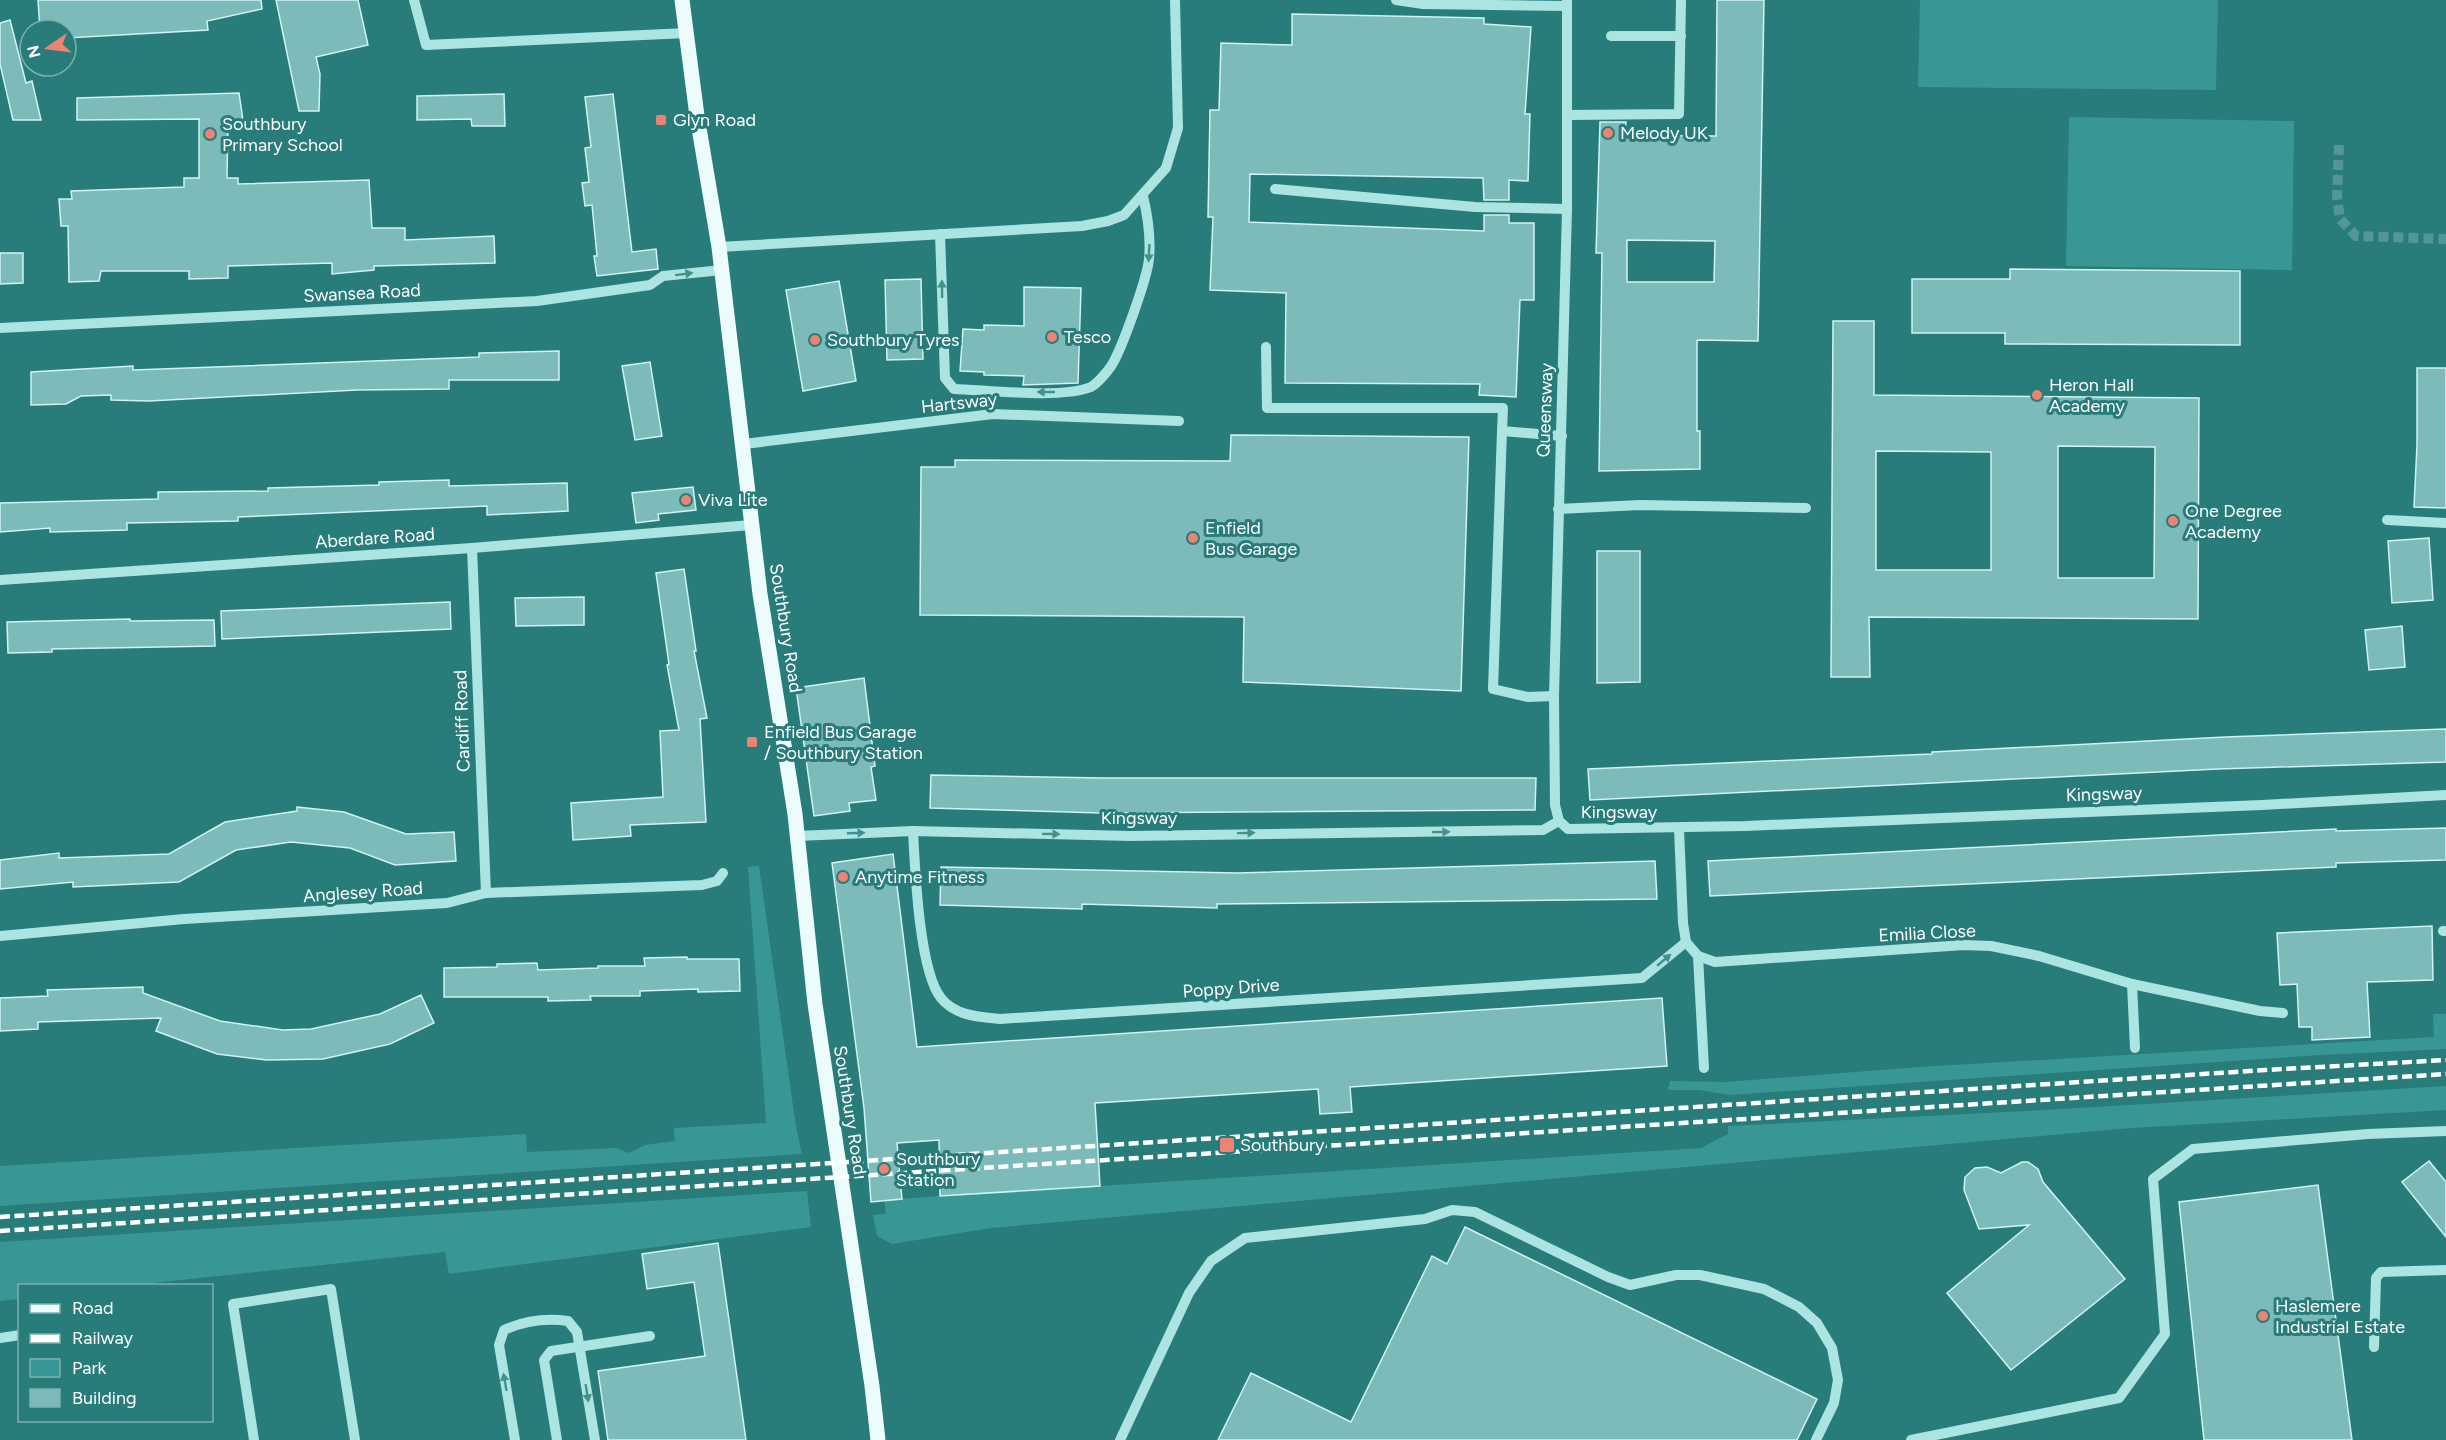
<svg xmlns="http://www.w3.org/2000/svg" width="2446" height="1440" font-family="Figtree,sans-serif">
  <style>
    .green { fill: #389794 }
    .building { fill: #7cbbba; stroke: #cff3f2; stroke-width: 1.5; fill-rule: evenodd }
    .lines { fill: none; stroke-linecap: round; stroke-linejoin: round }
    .minor-tunnel { stroke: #539695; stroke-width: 10; stroke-dasharray: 10 5; stroke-linecap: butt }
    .minor { stroke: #ace4e2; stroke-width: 10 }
    .major { stroke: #ecfcfc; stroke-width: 15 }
    .rail { stroke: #fff; stroke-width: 4.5; stroke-dasharray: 10 4.5; stroke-linecap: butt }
    .oneway { fill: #42918f }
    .poi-dot { fill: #ec8373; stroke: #287c7a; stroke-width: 2 }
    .labels { text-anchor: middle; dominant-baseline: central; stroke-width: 6; stroke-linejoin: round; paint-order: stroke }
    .poi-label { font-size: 18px; fill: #fff; stroke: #287c7a; text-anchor: start }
    .street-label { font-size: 18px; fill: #fff; stroke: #287c7a }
  </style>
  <rect width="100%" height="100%" fill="#287c7a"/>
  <g class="green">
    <path d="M1920,0H2218L2216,90L1918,87Z"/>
    <path d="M2069,117L2294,121L2292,270L2066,266Z"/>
    <path d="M759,866L796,1127L802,1154L0,1206V1166L526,1134L527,1152L616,1148L629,1153L645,1145L675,1141L674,1128L766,1123L748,867Z"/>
    <path d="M2433,1014H2446V1049L2320,1055L1729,1095L1699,1090H1668L1670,1081L1725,1082L1919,1067L2434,1037Z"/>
    <path d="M2446,1086V1110L2132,1128L991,1228L892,1244L877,1236L873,1215L886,1214L884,1200L941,1196L1701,1148L1728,1134V1126L2026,1111Z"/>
    <path d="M807,1191L811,1227L449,1274L445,1252L153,1283L152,1285L20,1286L19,1299L0,1301V1242Z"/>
  </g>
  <g class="building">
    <path d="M38,0H261L262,9L207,21L208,30L66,38V30H40Z"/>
    <path d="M276,0H358L368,45L316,57L320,74L319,111H299Z"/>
    <path d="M1717,0H1764L1758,341L1697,340V431H1700V469L1599,471L1602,253H1596L1600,122H1626L1625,135L1716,136ZM1627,240L1715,241L1714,282H1627Z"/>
    <path d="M1292,14L1484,18V24L1531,27L1525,114H1530L1528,181L1509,180V200H1484L1483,178L1250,174L1249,222L1484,231V215H1509V223H1534V300H1520L1516,397L1479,395L1480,384L1285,383L1286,293L1210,290L1213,217H1208L1210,110H1219L1221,43L1292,45Z"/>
    <path d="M10,20L26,83L32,81L41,120H13L0,64V23Z"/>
    <path d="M239,93L243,120L228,122L227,178H238V184L369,180L372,228H405V240L494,236L495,263L374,266V270L332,274V263L228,266V278L189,279V271H101L99,281L69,282L68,226H61L59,199H72L71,191L184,187V178H199V119L77,120V98Z"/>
    <path d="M504,94L505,126H472L471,119L417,120V96Z"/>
    <path d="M613,94L632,252L656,249L658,269L597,276L594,256H597L592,205L585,206L582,183L589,182L585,148L591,147L585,97Z"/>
    <path d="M0,253H23V283L0,284Z"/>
    <path d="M2010,269L2240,271V345L2005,344V333H1912V279H2010Z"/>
    <path d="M921,279L923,359L887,360L885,280Z"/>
    <path d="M839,281L856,381L803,391L786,290Z"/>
    <path d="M1024,287L1081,288L1078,383L1023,385L1024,376L984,375V372L960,371L963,329L984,330V325L1024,326Z"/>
    <path d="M1833,321H1874V395L2199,398L2198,619L1869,617L1870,677H1831ZM2058,446L2155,447L2154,578H2058ZM1876,451L1991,452V570H1876Z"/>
    <path d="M559,351V380H449V389L357,390L149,401L111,400V395L81,396L66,404L31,405V372L133,366V370L479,357V353Z"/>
    <path d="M650,362L662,436L635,440L622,366Z"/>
    <path d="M2417,368H2446V508L2414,507L2417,445Z"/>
    <path d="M1231,435L1469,437L1461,691L1243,682L1244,617L920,615L921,467H955V460L1230,461Z"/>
    <path d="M449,480V486L567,483L568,511L487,515V506L238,517V521L127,523V530L50,532V528L0,532V503L158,499V492L268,491V488L379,485V482Z"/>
    <path d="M693,487L696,510L658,514L659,520L636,523L632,493Z"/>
    <path d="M2429,538L2433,600L2392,603L2388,541Z"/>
    <path d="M1597,551H1640V682L1597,683Z"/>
    <path d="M684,569L696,651H694L707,718L700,719L706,822L630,825L631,836L573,840L571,803L663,797L660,731L679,730L667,665L669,664L656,573Z"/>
    <path d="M584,597V625L516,626L515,598Z"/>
    <path d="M450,602L451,629L222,639L221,611Z"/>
    <path d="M130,619V621L214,620L215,646L52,649V652L8,653L7,622Z"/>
    <path d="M2402,626L2405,667L2369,670L2365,630Z"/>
    <path d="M864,678L875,766L871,767L876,800L849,803L850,811L814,816L796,688Z"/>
    <path d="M2446,729V762L2218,769L1590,800L1588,769L1908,755L1932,754V752L2225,737Z"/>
    <path d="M931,775L1103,778H1536L1535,810L1101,813L930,808Z"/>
    <path d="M297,807L344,812L406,834L454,832L456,861L395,865L350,848L291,842L236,850L179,882L73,887V882L0,889V860L59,853V858L169,854L225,822L297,811Z"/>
    <path d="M2446,828V860L2336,863V867L1710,896L1708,861L2336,829V831Z"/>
    <path d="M893,854L917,1047L1662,998L1667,1066L1350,1087L1352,1112L1320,1114L1318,1089L1095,1103L1100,1186L940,1196L939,1140L897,1143L902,1199L871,1202L864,1108L832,863Z"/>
    <path d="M1655,861L1657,899L1217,904V908L1082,904V909L940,905L941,867L1238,873Z"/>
    <path d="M2432,926L2433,980L2367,982L2370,1037L2312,1040V1027H2299L2297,984L2280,985L2277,933Z"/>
    <path d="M687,957V959H739L740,991L698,992V989L640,991V996H590L591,1000L548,1001V997H444V968L497,967V964L537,963L538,970L598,968V966H645L644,958Z"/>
    <path d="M143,987V993L220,1021L283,1030L311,1029L380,1014L421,995L434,1023L390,1044L323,1059L267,1060L217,1054L156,1031L161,1018L38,1022V1029L0,1031V998L48,996L47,990Z"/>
    <path d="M2429,1161L2446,1182V1237L2402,1182Z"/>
    <path d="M2022,1162H2028L2038,1169L2043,1182L2125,1279L2011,1370L1947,1293L2029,1225L1979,1229L1964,1190L1965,1177L1975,1168L1987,1167L2001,1173Z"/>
    <path d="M2318,1185L2352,1440H2204L2179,1202Z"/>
    <path d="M1465,1227L1817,1399L1797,1440H1218L1251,1373L1351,1422L1432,1256L1447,1264Z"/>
    <path d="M718,1243L746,1440H608L598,1371L705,1356L694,1282L647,1289L642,1254Z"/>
  </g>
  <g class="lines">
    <path class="minor-tunnel" d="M2339,145L2337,197L2340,219L2356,236L2446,239"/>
    <g class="minor">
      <path d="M414,0L426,45L687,33"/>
      <path d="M1396,0L1423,4L1567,6"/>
      <path d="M1611,36H1681"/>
      <path d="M1567,115L1679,114L1681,0"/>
      <path d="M1275,189L1475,207L1567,209"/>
      <path d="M940,234L945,378L954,389C987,390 1062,399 1091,387C1098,383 1109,370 1113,363C1123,345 1147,279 1149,259C1151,237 1148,217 1143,196"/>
      <path d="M719,247L1082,226L1108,221L1124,215L1166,168L1178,128L1175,0"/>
      <path d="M0,328L537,301L650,285L663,276L722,270"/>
      <path d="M1266,347L1267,408H1503L1502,431L1562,436"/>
      <path d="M1502,431L1493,689L1528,697L1554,696"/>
      <path d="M744,444L993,414L1179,421"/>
      <path d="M1558,509L1640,505L1806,508"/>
      <path d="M2387,520L2446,523"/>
      <path d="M472,548L486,893"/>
      <path d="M0,580L472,548L751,525"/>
      <path d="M1559,821L1568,829L1745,826L2262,805L2446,795"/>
      <path d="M1559,821L1555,805L1554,696L1567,209V0"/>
      <path d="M1679,829L1683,923L1686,942L1698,956L1715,962L1964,945L1991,946L2039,956L2132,984L2260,1011L2283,1013"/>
      <path d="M913,831C915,868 919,971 941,998C955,1016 980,1017 1000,1019L1642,978L1686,942"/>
      <path d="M797,836L913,831L1131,836L1543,830L1559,821"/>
      <path d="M2443,931H2446"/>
      <path d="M0,936L184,919L447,903L486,893L702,885L717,881L723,873"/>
      <path d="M1698,956L1704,1068"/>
      <path d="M2132,984L2135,1048"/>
      <path d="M0,1338L20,1335"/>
      <path d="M2374,1347L2376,1278L2381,1272L2446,1270"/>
      <path d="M254,1440L233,1304L331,1289L355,1440"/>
      <path d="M515,1440L499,1345L504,1330C524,1321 546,1318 568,1321L577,1332L595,1440"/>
      <path d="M557,1440L544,1360L551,1351L650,1336"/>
      <path d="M1120,1440L1189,1293L1211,1261L1245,1238L1425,1219L1452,1210L1475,1212L1608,1277L1630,1285L1676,1275H1700L1764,1289L1799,1307L1817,1323L1832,1348L1838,1380L1834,1403L1816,1440"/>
      <path d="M1911,1440L2119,1398L2165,1334L2153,1179L2193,1149L2368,1134L2446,1131"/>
    </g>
    <path class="major" d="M682,0L697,116L719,247L760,594L795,814L815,1004L872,1386L878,1440"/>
    <g class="rail">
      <path d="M0,1217L2265,1070L2446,1060"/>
      <path d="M0,1231L2446,1074"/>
    </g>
  </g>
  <defs><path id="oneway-solid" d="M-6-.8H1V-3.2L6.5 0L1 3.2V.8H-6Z" transform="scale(1.5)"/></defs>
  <g class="oneway">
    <use href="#oneway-solid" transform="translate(1149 253) rotate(93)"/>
    <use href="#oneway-solid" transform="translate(684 274) rotate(-7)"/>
    <use href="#oneway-solid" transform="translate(942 289) rotate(-91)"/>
    <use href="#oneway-solid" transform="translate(1046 392) rotate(180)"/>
    <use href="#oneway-solid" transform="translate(1441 832) rotate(-1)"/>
    <use href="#oneway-solid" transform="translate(856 833) rotate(-2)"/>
    <use href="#oneway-solid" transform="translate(1246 833) rotate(-1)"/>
    <use href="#oneway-solid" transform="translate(1051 834) rotate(1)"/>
    <use href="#oneway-solid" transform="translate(1664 960) rotate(-40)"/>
    <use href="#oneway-solid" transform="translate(505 1382) rotate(-100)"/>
    <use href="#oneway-solid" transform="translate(587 1393) rotate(81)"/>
  </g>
  <g class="poi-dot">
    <rect x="655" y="114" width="12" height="12" rx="3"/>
    <circle cx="1608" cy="133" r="6"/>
    <circle cx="210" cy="134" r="6"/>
    <circle cx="1052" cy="337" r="6"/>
    <circle cx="815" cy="340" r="6"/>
    <circle cx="2037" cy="395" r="6"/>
    <circle cx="686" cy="500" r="6"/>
    <circle cx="2173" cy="521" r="6"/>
    <circle cx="1193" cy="538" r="6"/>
    <rect x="746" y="736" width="12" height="12" rx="3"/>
    <circle cx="843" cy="877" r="6"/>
    <rect x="1219" y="1137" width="16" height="16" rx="3"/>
    <circle cx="884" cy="1169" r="6"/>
    <circle cx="2263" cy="1316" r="6"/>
  </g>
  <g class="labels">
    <g class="poi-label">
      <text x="673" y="120">Glyn Road</text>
      <text x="222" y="124">Southbury<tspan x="222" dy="21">Primary School</tspan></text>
      <text x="1620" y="133">Melody UK</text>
      <text x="1064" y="337">Tesco</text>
      <text x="827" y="340">Southbury Tyres</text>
      <text x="2049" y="385">Heron Hall<tspan x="2049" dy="21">Academy</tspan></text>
      <text x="698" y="500">Viva Lite</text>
      <text x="2185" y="511">One Degree<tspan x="2185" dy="21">Academy</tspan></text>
      <text x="1205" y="528">Enfield<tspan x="1205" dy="21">Bus Garage</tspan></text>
      <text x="764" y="732">Enfield Bus Garage<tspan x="764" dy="21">/ Southbury Station</tspan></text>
      <text x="855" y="877">Anytime Fitness</text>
      <text x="1240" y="1145">Southbury</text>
      <text x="896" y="1159">Southbury<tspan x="896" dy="21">Station</tspan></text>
      <text x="2275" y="1306">Haslemere<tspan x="2275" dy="21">Industrial Estate</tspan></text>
    </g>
    <g class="street-label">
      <text transform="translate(362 293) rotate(-3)">Swansea Road</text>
      <text transform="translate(959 403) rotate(-6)">Hartsway</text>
      <text transform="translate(1545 410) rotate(-88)">Queensway</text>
      <text transform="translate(375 538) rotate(-4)">Aberdare Road</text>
      <text transform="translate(786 628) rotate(81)">Southbury Road</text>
      <text transform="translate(462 721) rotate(-92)">Cardiff Road</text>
      <text transform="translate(2104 794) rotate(-2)">Kingsway</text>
      <text x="1619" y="812">Kingsway</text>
      <text x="1139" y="818">Kingsway</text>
      <text transform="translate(363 892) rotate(-4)">Anglesey Road</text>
      <text transform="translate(1927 933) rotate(-3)">Emilia Close</text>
      <text transform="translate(1231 988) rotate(-4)">Poppy Drive</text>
      <text transform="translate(850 1110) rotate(81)">Southbury Road</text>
    </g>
  </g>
  <rect x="18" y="1284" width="195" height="138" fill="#287c7a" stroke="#7eb0af" stroke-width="1.5"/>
  <rect x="30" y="1304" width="30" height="9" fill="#ecfcfc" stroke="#7eb0af" stroke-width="1.5"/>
  <text x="72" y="1314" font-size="18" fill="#ffffff">Road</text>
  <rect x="30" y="1334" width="30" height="9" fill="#ffffff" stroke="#7eb0af" stroke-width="1.5"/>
  <text x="72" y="1344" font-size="18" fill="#ffffff">Railway</text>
  <rect x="30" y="1359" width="30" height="18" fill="#389794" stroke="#7eb0af" stroke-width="1.5"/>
  <text x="72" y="1374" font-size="18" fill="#ffffff">Park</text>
  <rect x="30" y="1389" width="30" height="18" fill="#7cbbba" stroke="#7eb0af" stroke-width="1.5"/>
  <text x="72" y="1404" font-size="18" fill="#ffffff">Building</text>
  <g transform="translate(48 48) rotate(256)"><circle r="28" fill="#287c7a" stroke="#7eb0af" stroke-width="1.5"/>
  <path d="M0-4.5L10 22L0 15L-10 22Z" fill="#ec8373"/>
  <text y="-9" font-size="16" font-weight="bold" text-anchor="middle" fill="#ffffff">N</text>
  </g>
</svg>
